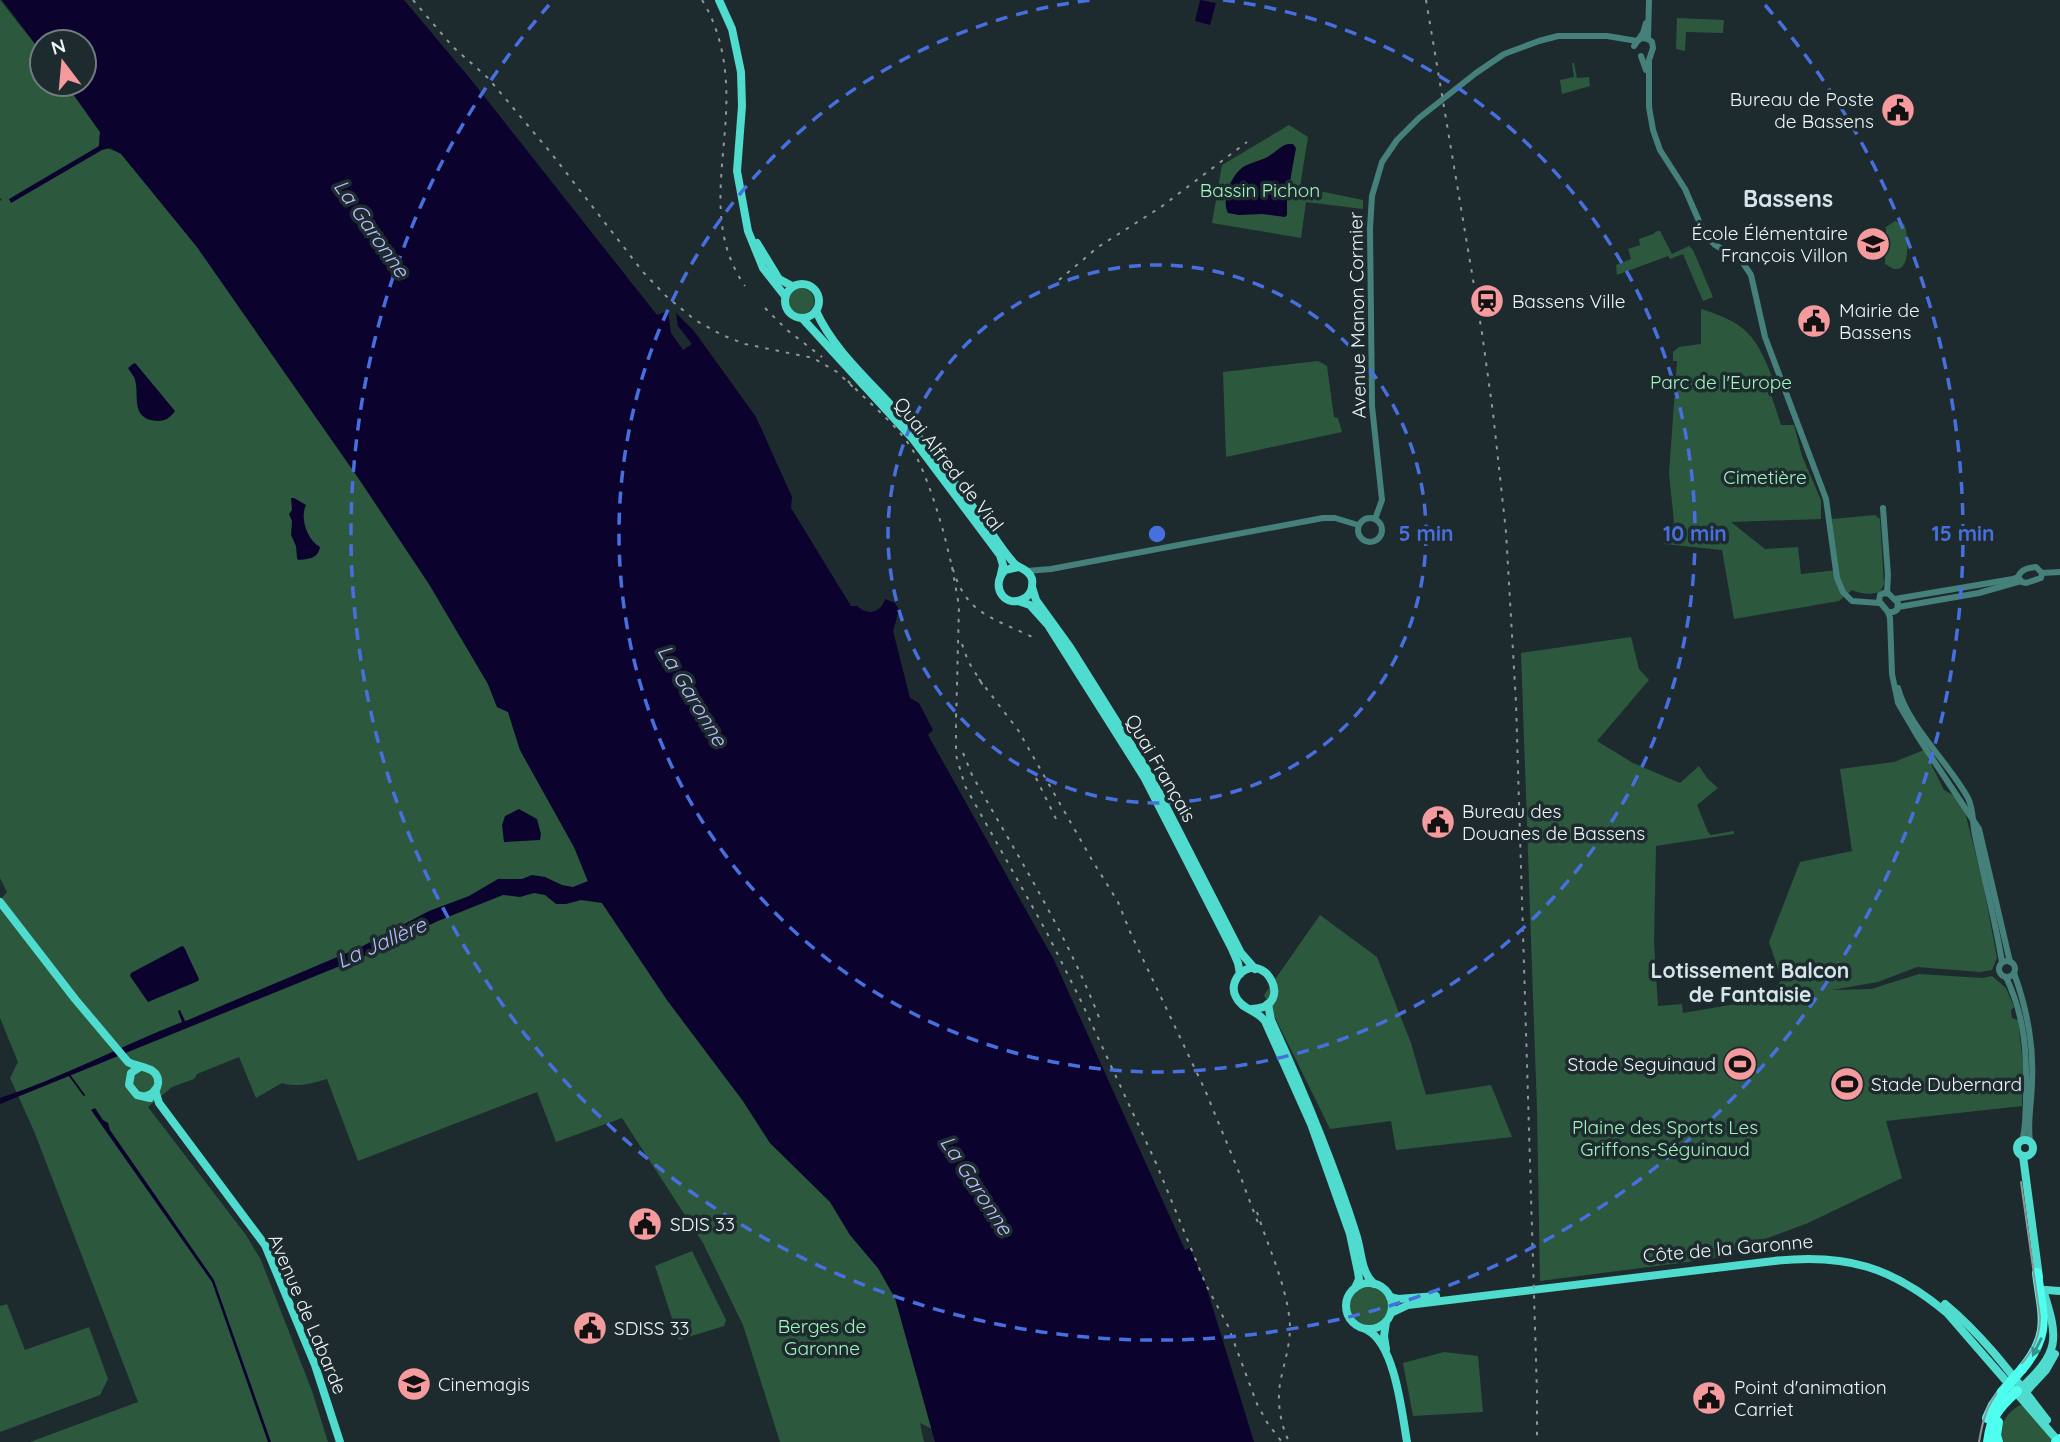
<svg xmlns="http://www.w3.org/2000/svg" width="2060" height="1442" font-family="Quicksand,sans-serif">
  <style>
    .green { fill: #2c593d }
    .water { fill: #0b032e }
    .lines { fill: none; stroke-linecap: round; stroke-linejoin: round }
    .stream { stroke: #0b032e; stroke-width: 2 }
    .minor { stroke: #45817a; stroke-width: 6 }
    .major { stroke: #4fdbce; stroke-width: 8 }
    .highway { stroke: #4effef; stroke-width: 10 }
    .tram { stroke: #8d989b; stroke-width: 2 }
    .rail { stroke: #8d989b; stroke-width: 2; stroke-dasharray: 3.5 7; stroke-linecap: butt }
    .highway-bridge { stroke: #4effef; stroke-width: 10 }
    .oneway { fill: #36948e }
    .ring { fill: none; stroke: #4770de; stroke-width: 3.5; stroke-dasharray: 12 9 }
    .labels { text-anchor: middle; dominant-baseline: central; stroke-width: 7; stroke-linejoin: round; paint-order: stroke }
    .poi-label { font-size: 19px; fill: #eef6f8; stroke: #1d2a2e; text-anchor: start }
    .park-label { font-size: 19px; fill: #a1f5bd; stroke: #1d2a2e }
    .street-label { font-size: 19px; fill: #eef6f8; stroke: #1d2a2e }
    .water-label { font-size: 21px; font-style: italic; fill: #bbbefe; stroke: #1d2a2e }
    .neighbourhood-label { font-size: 21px; font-weight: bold; fill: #d5e6eb; stroke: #1d2a2e }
    .quarter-label { font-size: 23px; font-weight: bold; fill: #d5e6eb; stroke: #1d2a2e }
    .centre { fill: #4770de; stroke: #1d2a2e; stroke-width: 3.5 }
    .ring-label { font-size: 21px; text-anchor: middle; font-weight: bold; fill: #4770de; stroke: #1d2a2e; stroke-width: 7; stroke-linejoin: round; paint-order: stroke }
  </style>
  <rect width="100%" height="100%" fill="#1d2a2e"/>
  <g class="green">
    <path d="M0,0L42,53V84H66L100,132L99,146L121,153L197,247L359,479L429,584L488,684L497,707L508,712L520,750L574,847L588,882L667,1000L743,1101L770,1143L831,1202L850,1235L878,1268L895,1298L932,1429L920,1423L924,1442H780L743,1325L703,1243L622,1118L556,1142L537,1092L358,1161L327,1079C313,1083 297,1088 282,1083L256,1098L239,1057L197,1074L194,1079L172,1087L148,1107L246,1235L261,1260L312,1391L328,1442H30L138,1402L34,1131L10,1078L18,1062L0,1018V900L7,892L0,878V201L2,200L0,198Z"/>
    <path d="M1677,18L1724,20L1723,33L1686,32L1685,51L1676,49Z"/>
    <path d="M1572,63H1574L1577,78L1589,77L1590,86L1562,94L1560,80L1574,77Z"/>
    <path d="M1289,125L1308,137L1300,187L1363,200V209L1306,202L1301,238L1212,223L1222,165Z"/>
    <path d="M1895,221L1904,224C1908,230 1909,258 1904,264C1901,269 1899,269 1894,269L1885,264L1886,227Z"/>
    <path d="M1657,231H1660L1672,254L1689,246L1693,250L1713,297L1703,301L1683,254L1670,259L1668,256L1617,275L1616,265L1631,259L1628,249L1640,245L1639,239L1653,234Z"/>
    <circle cx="801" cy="301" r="13"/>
    <path d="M1701,309C1746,323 1756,335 1773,379L1767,382L1781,425H1794L1802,456L1821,500V519L1731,522L1765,549L1798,547L1801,574L1838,570L1832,519L1875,515L1880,519L1884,584L1880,592C1870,595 1861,594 1852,590L1839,601L1734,619L1722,550L1664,544L1674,522L1669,473L1677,361H1673V352L1679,347L1701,344Z"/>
    <path d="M1318,361L1327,366L1334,417L1338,418L1342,432L1226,457L1223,372Z"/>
    <path d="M1631,637L1639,669L1649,680L1597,741L1633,763L1680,783L1699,766L1707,778L1718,788L1697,805L1708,832L1711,835L1734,831V834L1656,846L1654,943L1658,1006L1682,1004L1683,1013L1765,999L1782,980L1769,942L1800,862L1852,851L1840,769L1894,762L1924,750L1944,790L1962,800L1983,883L1997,958L1992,970L1980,972L1917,967L1878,982L1832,990L1871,989L1919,974L1983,978L1992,976L2006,988L2014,1007L2011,1010L2012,1018L2018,1020L2023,1065L2022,1106L1886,1121L1902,1178L1808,1223L1711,1259L1540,1281L1537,1110L1521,653Z"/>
    <path d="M1320,915L1377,957L1411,1043L1426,1095L1491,1085L1512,1137L1396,1150L1391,1121L1330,1129L1264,995Z"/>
    <path d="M692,1251L726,1320L724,1326L679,1340L655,1266Z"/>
    <circle cx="1369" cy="1307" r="20"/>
    <path d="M7,1304L25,1350L89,1327L108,1379L100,1395L0,1432V1306Z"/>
    <path d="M1444,1352L1478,1356L1483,1412L1413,1416L1403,1363Z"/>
    <path d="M2020,1405L2023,1406L2055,1440L2052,1442H2001C1998,1426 2006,1413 2020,1405Z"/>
  </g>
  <g class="water">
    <path d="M2,0H404L468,76L657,315L668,311L671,333L683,350L692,344L678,326L676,313L694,331L756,417L792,497L791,508L851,606H857C868,616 881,613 885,599L895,603L899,610L893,631L910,698L919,703L933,730L928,735L1054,960L1185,1250L1190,1248L1206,1286L1254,1442H935L895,1298L878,1268L850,1235L830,1202L770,1143L743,1101L667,1000L602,903L581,900L566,904H556L545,895L534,893L520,897L503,895L438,921L367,955L0,1104V1098C63,1077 121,1046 182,1022L178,1011L180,1010L185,1021L188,1020L361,947L429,911L469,896L498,879H522L532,875L545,877L562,885L573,887L588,881L574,847L520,750L508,712L497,707L488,684L429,584L359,479L197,247L121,154L110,148L102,150L11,203L9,199L99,146L100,132L66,84H84V42H42V53Z"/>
    <path d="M1200,0L1216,3L1210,25L1195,21Z"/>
    <path d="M1288,144H1293L1296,148L1287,198V215L1285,217L1262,214L1239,215L1228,213C1221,199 1231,176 1243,167C1251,162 1261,161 1269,156C1276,152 1280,146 1288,144Z"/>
    <path d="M134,363L136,364L175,411C170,418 165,421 157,421C128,419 141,393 134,377C132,374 130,371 128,368Z"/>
    <path d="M291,498H294L306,505C300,517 306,539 320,547C318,559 308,559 298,560L297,558L296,546L291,535L292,521L289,514L292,510Z"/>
    <path d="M519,809L537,819L541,834L540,840L504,842L502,825L505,816Z"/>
    <path d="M182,946L184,947L199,979L198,981L148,1002L130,976L131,973Z"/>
    <path d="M95,1108L103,1120L108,1123L110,1130L214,1280L271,1442H268L212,1282L91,1110Z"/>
  </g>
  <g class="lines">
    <path class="stream" d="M70,1076L84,1095"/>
    <g class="minor">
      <path d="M1649,0L1648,39L1652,42L1653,48L1649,60V107L1653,130L1660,150L1685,189L1705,235L1715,245L1735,256L1743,263L1751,275L1765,337L1826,499L1837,578L1843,592L1852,601L1879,603"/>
      <path d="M1634,46L1643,33L1646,23"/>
      <path d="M1641,56L1646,70"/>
      <path d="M1883,508L1888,575L1887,593"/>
      <circle cx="1370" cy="530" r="12"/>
      <path d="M1375,519L1382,500L1372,406L1370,228L1372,196L1382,162L1397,140L1419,118L1476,73L1504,54L1539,41L1558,36H1607L1637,41L1642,38L1648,39"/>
      <path d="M2036,567L2042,573L2041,578L2026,583L2022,582L2018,577C2021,569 2028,568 2036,567Z"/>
      <path d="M1027,571L1051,569L1323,518H1335L1358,525"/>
      <path d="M2042,573L2060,572"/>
      <path d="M1895,599L2013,579L2018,577"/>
      <path d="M1898,607L1979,593L2021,581"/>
      <path d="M1888,612H1893L1897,610L1898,603L1889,594L1884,593L1880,595L1879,601L1888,612L1890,618L1892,674L1898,703L1918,737L1979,829L2010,962"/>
      <path d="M1898,688C1908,726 1949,763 1968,798C1974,810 1972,822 1975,835C1984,878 1995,919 2002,962"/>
      <circle cx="2007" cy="969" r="8"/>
      <path d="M2014,973C2027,1009 2034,1043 2032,1081C2032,1101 2027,1122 2030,1141"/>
      <path d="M2006,977C2026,1019 2027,1056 2026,1102C2025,1115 2026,1128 2022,1141"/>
    </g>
    <g class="major">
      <path d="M719,0L732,29L741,72L742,106L737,171L748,231L763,268L785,296"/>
      <path d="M757,243L779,279L792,286"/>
      <circle cx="802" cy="301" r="17"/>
      <path d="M816,311C834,351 870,381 899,414C929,447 955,483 982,519C992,533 1001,549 1013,562C1019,569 1029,569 1032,579C1033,586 1031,594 1025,598C1006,610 989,587 1005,570L1019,567"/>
      <path d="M802,318L913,439L1000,555L1003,565L1001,574"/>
      <path d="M1032,587L1036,600L1070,647L1150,775L1241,953L1255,969"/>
      <path d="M1018,601L1030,605L1048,625L1144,777L1232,949L1238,963L1240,974"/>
      <path d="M0,902L75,999L128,1062C138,1068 160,1066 158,1084C157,1091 152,1094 146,1096"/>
      <path d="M1268,1004L1271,1020C1303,1090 1333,1161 1356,1234C1362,1251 1360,1271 1374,1284"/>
      <path d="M1252,1009C1297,1008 1264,946 1238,976C1234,982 1232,990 1236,997C1241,1009 1257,1010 1265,1021L1311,1124L1350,1234L1358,1272L1359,1279L1355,1288"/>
      <path d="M140,1067L131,1073L129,1085L137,1095L150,1098"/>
      <path d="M155,1090L159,1103L265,1245L315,1365L340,1442"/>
      <circle cx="2025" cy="1148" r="8"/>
      <path d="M2023,1156L2039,1277"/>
      <circle cx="1369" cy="1306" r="23"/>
      <path d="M2046,1290L2060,1291"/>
      <path d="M1390,1297L1398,1299L1436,1296"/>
      <path d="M1945,1304C1985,1337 2016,1380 2047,1420"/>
      <path d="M1391,1313L1408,1305L1774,1261C1846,1253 1892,1267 1947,1313L2059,1442"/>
      <path d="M1386,1322L1384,1336L1386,1349"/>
      <path d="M1367,1330C1395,1344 1402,1413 1407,1442"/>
      <path d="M2020,1389C2060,1352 2059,1340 2043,1290"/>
      <path d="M2022,1396L2046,1370L2055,1354"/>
    </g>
    <g class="highway">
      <path d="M2022,1369C2052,1333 2042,1315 2037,1273"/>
      <path d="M1987,1418L1993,1405L2002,1392"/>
      <path d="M1988,1442C1991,1417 1998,1408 2017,1391"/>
      <path d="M1998,1442L1996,1435L1998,1422"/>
    </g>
    <path class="tram" d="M1979,1442C1982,1425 1985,1410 1995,1396C2015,1367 2040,1355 2040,1317L2021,1182"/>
    <g class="rail">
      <path d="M413,0L453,47L488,78L551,153L643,272L666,296L695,320L722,335L745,344L813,358L837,372L853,387"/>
      <path d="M702,0C723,34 728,74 726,114C723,174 708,233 745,286"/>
      <path d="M1426,0L1482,333L1493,413L1506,532L1516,703L1537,1393V1442"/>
      <path d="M1059,280L1098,247L1161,207L1247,142"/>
      <path d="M765,308L787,330L822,357"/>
      <path d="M848,381C870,405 900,426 916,456C927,478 935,503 942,527C950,553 952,585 973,605C989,620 1015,628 1034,638"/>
      <path d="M952,567L959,606L956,724"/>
      <path d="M962,644L968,661L984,687"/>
      <path d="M979,679L1018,730L1092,860L1118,902L1131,934L1205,1090L1238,1170L1258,1223"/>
      <path d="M956,714V755L965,786L1046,931L1081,1001L1156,1163L1206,1285L1228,1326L1257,1404L1268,1424L1282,1442"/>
      <path d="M963,753L972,775C1017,855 1067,934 1100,1020"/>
      <path d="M1036,778L1059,825"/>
      <path d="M1257,1212C1268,1247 1288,1288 1290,1326C1290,1343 1286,1357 1282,1374C1276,1397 1279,1420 1289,1442"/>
    </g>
    <g class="highway-bridge">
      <path d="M2002,1392L2022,1369"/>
      <path d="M2056,1442L2060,1439"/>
    </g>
  </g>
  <defs><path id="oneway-solid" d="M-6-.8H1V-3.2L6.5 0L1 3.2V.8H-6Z" transform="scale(1.75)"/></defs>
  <use class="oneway" href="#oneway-solid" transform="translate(2037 1347) rotate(116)"/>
  <g class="ring">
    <circle cx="1157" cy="534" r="269"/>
    <path d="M1223 0A538 538 0 1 1 1091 0"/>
    <path d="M1765 5A806 806 0 1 1 549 5"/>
  </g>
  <defs>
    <g id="civic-disc" transform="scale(1.75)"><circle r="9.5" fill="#f59b9e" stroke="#1d2a2e"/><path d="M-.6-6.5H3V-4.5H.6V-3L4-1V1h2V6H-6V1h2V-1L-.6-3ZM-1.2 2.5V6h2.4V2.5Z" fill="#111"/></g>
    <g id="school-disc" transform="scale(1.75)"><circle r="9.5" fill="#f59b9e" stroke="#1d2a2e"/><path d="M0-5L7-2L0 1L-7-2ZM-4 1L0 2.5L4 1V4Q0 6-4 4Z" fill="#111"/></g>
    <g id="station-disc" transform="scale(1.75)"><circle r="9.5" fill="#f59b9e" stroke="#1d2a2e"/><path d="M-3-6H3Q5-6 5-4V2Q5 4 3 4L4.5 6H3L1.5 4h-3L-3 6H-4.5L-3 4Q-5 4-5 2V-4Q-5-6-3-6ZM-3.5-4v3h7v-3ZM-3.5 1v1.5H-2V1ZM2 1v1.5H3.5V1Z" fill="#111"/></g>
    <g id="stadium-disc" transform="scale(1.75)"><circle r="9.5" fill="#f59b9e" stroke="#1d2a2e"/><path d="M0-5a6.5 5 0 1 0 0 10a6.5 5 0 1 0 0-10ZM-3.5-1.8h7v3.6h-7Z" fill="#111"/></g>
    <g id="university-disc" transform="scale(1.75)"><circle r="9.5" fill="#f59b9e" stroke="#1d2a2e"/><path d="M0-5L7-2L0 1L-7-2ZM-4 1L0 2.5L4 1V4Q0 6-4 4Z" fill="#111"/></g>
  </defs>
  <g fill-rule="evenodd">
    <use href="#civic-disc" x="1898" y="110"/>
    <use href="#school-disc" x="1873" y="244"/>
    <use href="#station-disc" x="1487" y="301"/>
    <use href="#civic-disc" x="1814" y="321"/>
    <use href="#civic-disc" x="1438" y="822"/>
    <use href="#stadium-disc" x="1740" y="1064"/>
    <use href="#stadium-disc" x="1847" y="1084"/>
    <use href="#civic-disc" x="645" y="1224"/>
    <use href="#civic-disc" x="590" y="1328"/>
    <use href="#university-disc" x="414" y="1384"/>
    <use href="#civic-disc" x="1709" y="1398"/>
  </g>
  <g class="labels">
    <g class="poi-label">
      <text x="1874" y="99" text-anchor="end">Bureau de Poste<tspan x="1874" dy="22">de Bassens</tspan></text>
      <text x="1848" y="233" text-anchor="end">École Élémentaire<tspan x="1848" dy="22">François Villon</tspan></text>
      <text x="1512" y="301">Bassens Ville</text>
      <text x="1839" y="310">Mairie de<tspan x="1839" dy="22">Bassens</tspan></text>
      <text x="1462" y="811">Bureau des<tspan x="1462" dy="22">Douanes de Bassens</tspan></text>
      <text x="1716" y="1064" text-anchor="end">Stade Seguinaud</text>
      <text x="1871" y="1084">Stade Dubernard</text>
      <text x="670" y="1224">SDIS 33</text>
      <text x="614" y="1328">SDISS 33</text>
      <text x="438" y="1384">Cinemagis</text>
      <text x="1734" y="1387">Point d'animation<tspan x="1734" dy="22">Carriet</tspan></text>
    </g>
    <g class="park-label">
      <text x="1260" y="190">Bassin Pichon</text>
      <text x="1721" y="382">Parc de l'Europe</text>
      <text x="1765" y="477">Cimetière</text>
      <text x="1665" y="1127">Plaine des Sports Les<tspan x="1665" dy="22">Griffons-Séguinaud</tspan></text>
      <text x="822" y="1326">Berges de<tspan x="822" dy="22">Garonne</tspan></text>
    </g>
    <g class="street-label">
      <text transform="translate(1357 315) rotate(-91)">Avenue Manon Cormier</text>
      <text transform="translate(949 464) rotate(52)">Quai Alfred de Vial</text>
      <text transform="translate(1161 768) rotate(60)">Quai Français</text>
      <text transform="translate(1728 1248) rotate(-5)">Côte de la Garonne</text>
      <text transform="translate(308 1314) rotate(67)">Avenue de Labarde</text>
    </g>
    <g class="water-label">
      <text transform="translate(372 228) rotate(55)">La Garonne</text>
      <text transform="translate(693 695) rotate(59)">La Garonne</text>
      <text transform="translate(381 942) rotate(-24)">La Jallère</text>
      <text transform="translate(977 1185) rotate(57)">La Garonne</text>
    </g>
    <g class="neighbourhood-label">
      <text x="1750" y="970">Lotissement Balcon<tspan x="1750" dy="24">de Fantaisie</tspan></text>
    </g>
    <g class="quarter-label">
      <text x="1788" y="198">Bassens</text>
    </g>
  </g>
  <circle cx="1157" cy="534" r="10" class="centre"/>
  <g class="ring-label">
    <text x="1426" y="541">5 min</text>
    <text x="1695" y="541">10 min</text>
    <text x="1963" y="541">15 min</text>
  </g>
  <g transform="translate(63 63) rotate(344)"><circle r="33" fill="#1d2a2e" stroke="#717c7f" stroke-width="2"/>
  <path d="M0-5L12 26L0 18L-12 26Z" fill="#f59b9e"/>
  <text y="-10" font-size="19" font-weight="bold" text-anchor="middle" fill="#eef6f8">N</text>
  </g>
</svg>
